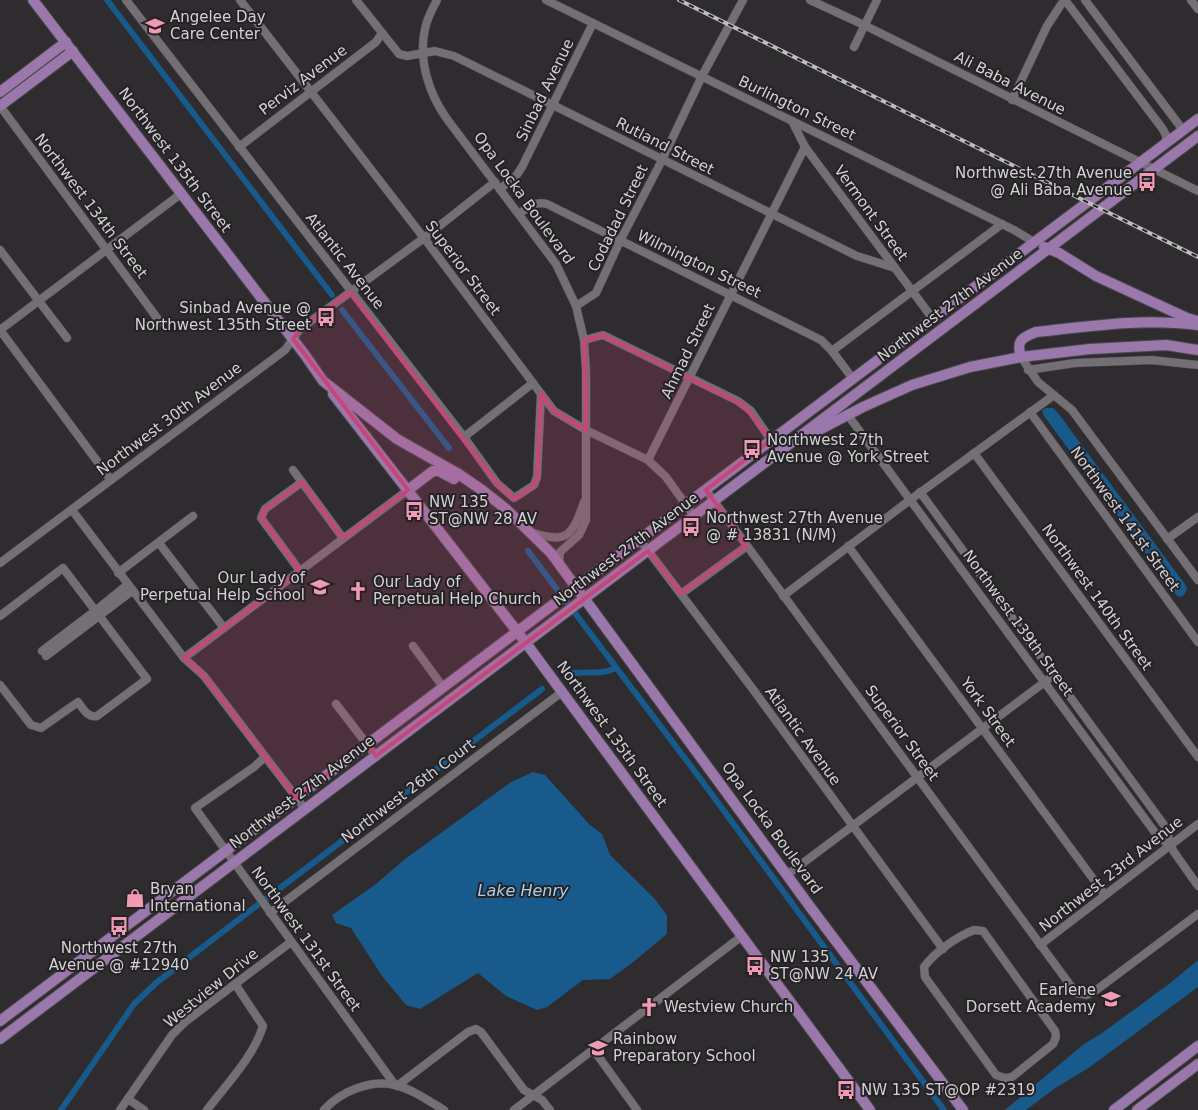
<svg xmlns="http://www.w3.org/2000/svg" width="1198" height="1110" font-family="'DejaVu Sans',sans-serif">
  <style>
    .water { fill: #175a8b }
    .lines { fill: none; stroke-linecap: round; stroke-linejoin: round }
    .canal { stroke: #175a8b; stroke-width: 6 }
    .minor-casing { stroke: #4c494c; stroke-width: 9 }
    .major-casing { stroke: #4c494c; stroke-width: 12 }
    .minor { stroke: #736f74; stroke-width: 8 }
    .major { stroke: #9b78ac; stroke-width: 10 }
    .rail-casing { stroke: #bebcbe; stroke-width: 4 }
    .rail { stroke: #252225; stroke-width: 2; stroke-dasharray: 5.5; stroke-linecap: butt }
    .marked { fill: #c64679; fill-opacity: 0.2; stroke: #c64679; stroke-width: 4; stroke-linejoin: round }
    .labels { text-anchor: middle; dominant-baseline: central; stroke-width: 4; stroke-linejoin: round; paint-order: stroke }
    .poi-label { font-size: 15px; fill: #d3d1d3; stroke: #252225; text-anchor: start }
    .street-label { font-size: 15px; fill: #d3d1d3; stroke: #252225 }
    .water-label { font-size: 16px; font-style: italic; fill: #a6cdef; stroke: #252225 }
  </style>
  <rect width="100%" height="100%" fill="#2e2c2f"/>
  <g class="water">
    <path d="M1046,408H1053L1058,413L1187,587L1186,592L1182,597L1177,596L1044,416L1042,410Z"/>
    <path d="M533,772L545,775L590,825L602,834L610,855L653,897L667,915V934L632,963L610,979L583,980L547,1007L537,1010L506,996L478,973L420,1009L406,1005L382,976L351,928L336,923L332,915L376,884L405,859L511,782Z"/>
    <path d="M1198,960V987L1090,1067L1054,1089L1026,1110H1005L1084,1044L1102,1033L1169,984Z"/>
  </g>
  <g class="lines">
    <g class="canal">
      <path d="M107,0L332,295"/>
      <path d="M342,310L449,448"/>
      <path d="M528,551L699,777L944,1110"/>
      <path d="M566,674C583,670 600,676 616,668"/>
      <path d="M267,898L542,689"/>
      <path d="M61,1110L134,1004L156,983L259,904"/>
    </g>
    <g class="minor-casing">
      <g id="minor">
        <path d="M126,0L464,437L497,483L514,498L534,485L537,477L541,394"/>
        <path d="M240,0L424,238L554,411L586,430L648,460L666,477L694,516"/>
        <path d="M356,0L399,54L407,56L435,51L454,56L857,256L895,268"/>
        <path d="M437,0C432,9 427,19 425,29C418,60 429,94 447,119L556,264L576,306L584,340L586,371V520L579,535L560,552L559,563"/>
        <path d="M546,0L1014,230L1034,242"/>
        <path d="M810,0L864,25L1198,191"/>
        <path d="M1065,0L1162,128L1166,135V143"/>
        <path d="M1085,0L1183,130"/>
        <path d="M1191,0L1198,9"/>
        <path d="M854,47L877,0"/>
        <path d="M1012,100L1047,26L1064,0"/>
        <path d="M0,106L160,322"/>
        <path d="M792,121L805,147L933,319"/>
        <path d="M239,147L376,42L382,33"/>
        <path d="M500,189L516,176L522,167L593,23"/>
        <path d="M519,214C528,207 535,201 547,204L821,340L832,351L853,379"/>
        <path d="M0,250L67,338"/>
        <path d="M576,306L596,293L620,241L662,160L702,76L743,0"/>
        <path d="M0,330L182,193"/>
        <path d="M0,330L111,480"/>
        <path d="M584,340L603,335L738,401L751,411L771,440"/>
        <path d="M832,351L1002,224"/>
        <path d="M1021,357L1038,382L1072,410L1198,580"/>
        <path d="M1028,370L1075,363L1151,360L1198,365"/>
        <path d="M1030,412L1198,642"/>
        <path d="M847,414L1159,838L1170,845"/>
        <path d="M464,437L533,383"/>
        <path d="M974,453L1198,757"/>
        <path d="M648,460L805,147"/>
        <path d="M293,470L343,538"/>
        <path d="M706,490L1076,993L1087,995L1095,991L1198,914"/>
        <path d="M920,492L1167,829L1170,845L1174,852L1198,886"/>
        <path d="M72,510L184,658L204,676L305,809"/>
        <path d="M530,532C567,544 572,537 584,502"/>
        <path d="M1167,539L1198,517"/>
        <path d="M640,540L752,688L943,949"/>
        <path d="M159,543L224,628"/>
        <path d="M848,546L1105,895"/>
        <path d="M0,563L285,350L300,329L424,238L495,182"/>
        <path d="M300,571L261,518L265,509L302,482"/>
        <path d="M118,573L193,516"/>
        <path d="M681,594L747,546"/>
        <path d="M783,596L910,500L1054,395"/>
        <path d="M0,616L63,568L147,679L97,716C88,718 83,709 78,702L41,728L31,725L0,685"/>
        <path d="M413,646L443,687"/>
        <path d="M42,651L95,611L127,585"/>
        <path d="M46,656L132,591"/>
        <path d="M184,658L408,490"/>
        <path d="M336,704L376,756"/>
        <path d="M265,757L254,767L195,808L395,1085"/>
        <path d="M787,875L1054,675"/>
        <path d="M270,913L562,692"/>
        <path d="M974,930L983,931L1055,1031L1056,1037L1053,1044L1012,1077L1005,1078L996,1075L925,977L924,967C935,952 956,937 974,930Z"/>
        <path d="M1040,945L1198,824"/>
        <path d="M593,1049L637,1110"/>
        <path d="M397,1086L468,1032L476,1029L481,1032L524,1090L542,1100L550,1110"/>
        <path d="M128,1099L144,1110"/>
        <path d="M120,1110L172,1035L185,1022L235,984L291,942"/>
        <path d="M207,1110C226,1085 254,1056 263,1026L235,984"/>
        <path d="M324,1110C340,1092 370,1079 395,1085C412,1089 429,1101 444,1110"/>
        <path d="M514,1110L742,936"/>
      </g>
    </g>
    <g class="major-casing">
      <g id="major">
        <path d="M33,0L305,355L323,381L397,439L457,473L482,490L506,509L551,553L811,908L963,1110"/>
        <path d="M0,92L66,42"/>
        <path d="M0,106L73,51"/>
        <path d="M1044,247L1059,253L1096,276L1187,318L1197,321"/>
        <path d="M1021,357C1016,341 1021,338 1036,332C1092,326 1141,318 1198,325"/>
        <path d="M333,394L526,643L870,1110"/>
        <path d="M815,432L863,407L912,385L970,367L1021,357L1090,349L1166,345L1198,350"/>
        <path d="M408,490L433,471H439L454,479"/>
        <path d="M0,1021L1198,119"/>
        <path d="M0,1039L1198,136"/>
        <path d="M1114,1110L1198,1046"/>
        <path d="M1137,1110L1198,1064"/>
      </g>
    </g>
    <use href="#minor" class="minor"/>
    <use href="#major" class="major"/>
    <g class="rail-casing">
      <path id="rail" d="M679,0L1198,257"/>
    </g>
    <use href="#rail" class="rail"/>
  </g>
  <path class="marked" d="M350,292L497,483L515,499L534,485L537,477L541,394L554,411L586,430L584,340L603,335L744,405L771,440L706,490L747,546L741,550L681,594L648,551L376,756L367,744L296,798L204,676L184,658L300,571L261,518L265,509L302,482L343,538L408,490L293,339L300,329Z"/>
  <defs>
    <g id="school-bare" transform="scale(1.5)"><path d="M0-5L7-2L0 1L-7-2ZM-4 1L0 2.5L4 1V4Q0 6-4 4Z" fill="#f09ab5" stroke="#252225" stroke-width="2.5" paint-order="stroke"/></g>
    <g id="bus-bare" transform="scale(1.5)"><path d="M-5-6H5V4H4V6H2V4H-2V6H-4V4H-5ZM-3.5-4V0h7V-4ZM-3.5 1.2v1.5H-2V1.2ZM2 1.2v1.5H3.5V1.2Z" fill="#f09ab5" stroke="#252225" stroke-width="2.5" paint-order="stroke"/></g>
    <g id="church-bare" transform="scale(1.5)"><path d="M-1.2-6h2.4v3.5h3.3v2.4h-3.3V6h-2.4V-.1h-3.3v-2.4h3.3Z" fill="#f09ab5" stroke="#252225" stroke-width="2.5" paint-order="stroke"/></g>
    <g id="shop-bare" transform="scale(1.5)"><path d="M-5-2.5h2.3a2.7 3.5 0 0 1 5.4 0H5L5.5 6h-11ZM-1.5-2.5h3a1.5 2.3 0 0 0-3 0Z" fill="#f09ab5" stroke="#252225" stroke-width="2.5" paint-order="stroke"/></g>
  </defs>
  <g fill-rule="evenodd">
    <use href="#school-bare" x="155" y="26"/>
    <use href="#bus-bare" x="1147" y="182"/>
    <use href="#bus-bare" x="326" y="317"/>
    <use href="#bus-bare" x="752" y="449"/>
    <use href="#bus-bare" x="414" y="511"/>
    <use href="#bus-bare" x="691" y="527"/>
    <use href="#school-bare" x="320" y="587"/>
    <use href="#church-bare" x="358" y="591"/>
    <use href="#shop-bare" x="135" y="898"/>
    <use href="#bus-bare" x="119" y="926"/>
    <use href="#bus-bare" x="755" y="966"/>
    <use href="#school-bare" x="1111" y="999"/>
    <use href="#church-bare" x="649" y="1007"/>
    <use href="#school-bare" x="598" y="1048"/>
    <use href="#bus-bare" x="846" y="1090"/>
  </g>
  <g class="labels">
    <g class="poi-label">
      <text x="170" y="17">Angelee Day<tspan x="170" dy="17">Care Center</tspan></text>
      <text x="1132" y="173" text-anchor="end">Northwest 27th Avenue<tspan x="1132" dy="17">@ Ali Baba Avenue</tspan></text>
      <text x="311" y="308" text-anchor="end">Sinbad Avenue @<tspan x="311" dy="17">Northwest 135th Street</tspan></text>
      <text x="767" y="440">Northwest 27th<tspan x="767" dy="17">Avenue @ York Street</tspan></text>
      <text x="429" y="502">NW 135<tspan x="429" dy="17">ST@NW 28 AV</tspan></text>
      <text x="706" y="518">Northwest 27th Avenue<tspan x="706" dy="17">@ # 13831 (N/M)</tspan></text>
      <text x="305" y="578" text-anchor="end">Our Lady of<tspan x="305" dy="17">Perpetual Help School</tspan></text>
      <text x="373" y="582">Our Lady of<tspan x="373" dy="17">Perpetual Help Church</tspan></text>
      <text x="150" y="889">Bryan<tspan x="150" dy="17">International</tspan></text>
      <text x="119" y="948" text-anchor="middle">Northwest 27th<tspan x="119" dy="17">Avenue @ #12940</tspan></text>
      <text x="770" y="957">NW 135<tspan x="770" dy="17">ST@NW 24 AV</tspan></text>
      <text x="1096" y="990" text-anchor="end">Earlene<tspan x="1096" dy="17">Dorsett Academy</tspan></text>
      <text x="664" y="1007">Westview Church</text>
      <text x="613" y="1039">Rainbow<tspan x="613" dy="17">Preparatory School</tspan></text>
      <text x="861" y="1090">NW 135 ST@OP #2319</text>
    </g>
    <g class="street-label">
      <text transform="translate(303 80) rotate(-37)">Perviz Avenue</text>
      <text transform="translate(1010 83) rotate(27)">Ali Baba Avenue</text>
      <text transform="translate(545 90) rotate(-64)">Sinbad Avenue</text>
      <text transform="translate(797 108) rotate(26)">Burlington Street</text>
      <text transform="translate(665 146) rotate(27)">Rutland Street</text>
      <text transform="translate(175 160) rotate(53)">Northwest 135th Street</text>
      <text transform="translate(524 198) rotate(54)">Opa Locka Boulevard</text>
      <text transform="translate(91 206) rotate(53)">Northwest 134th Street</text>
      <text transform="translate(871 213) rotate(54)">Vermont Street</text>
      <text transform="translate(618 218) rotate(-64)">Codadad Street</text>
      <text transform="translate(345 261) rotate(52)">Atlantic Avenue</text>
      <text transform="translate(699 264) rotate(26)">Wilmington Street</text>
      <text transform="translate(463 268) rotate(53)">Superior Street</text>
      <text transform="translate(950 305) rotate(-37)">Northwest 27th Avenue</text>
      <text transform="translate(688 351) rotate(-64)">Ahmad Street</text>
      <text transform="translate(169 419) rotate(-37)">Northwest 30th Avenue</text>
      <text transform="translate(1125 519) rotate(54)">Northwest 141st Street</text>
      <text transform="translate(626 549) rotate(-37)">Northwest 27th Avenue</text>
      <text transform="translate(1097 597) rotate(54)">Northwest 140th Street</text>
      <text transform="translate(1018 623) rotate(54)">Northwest 139th Street</text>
      <text transform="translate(988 712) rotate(54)">York Street</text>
      <text transform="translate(902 733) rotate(54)">Superior Street</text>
      <text transform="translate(612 734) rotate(54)">Northwest 135th Street</text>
      <text transform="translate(803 736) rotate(54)">Atlantic Avenue</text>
      <text transform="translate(408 791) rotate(-37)">Northwest 26th Court</text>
      <text transform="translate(302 792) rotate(-37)">Northwest 27th Avenue</text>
      <text transform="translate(772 828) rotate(54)">Opa Locka Boulevard</text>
      <text transform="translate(1111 874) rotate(-38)">Northwest 23rd Avenue</text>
      <text transform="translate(306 939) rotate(54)">Northwest 131st Street</text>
      <text transform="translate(211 988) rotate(-39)">Westview Drive</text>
    </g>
    <g class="water-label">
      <text x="523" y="890">Lake Henry</text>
    </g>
  </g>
</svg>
